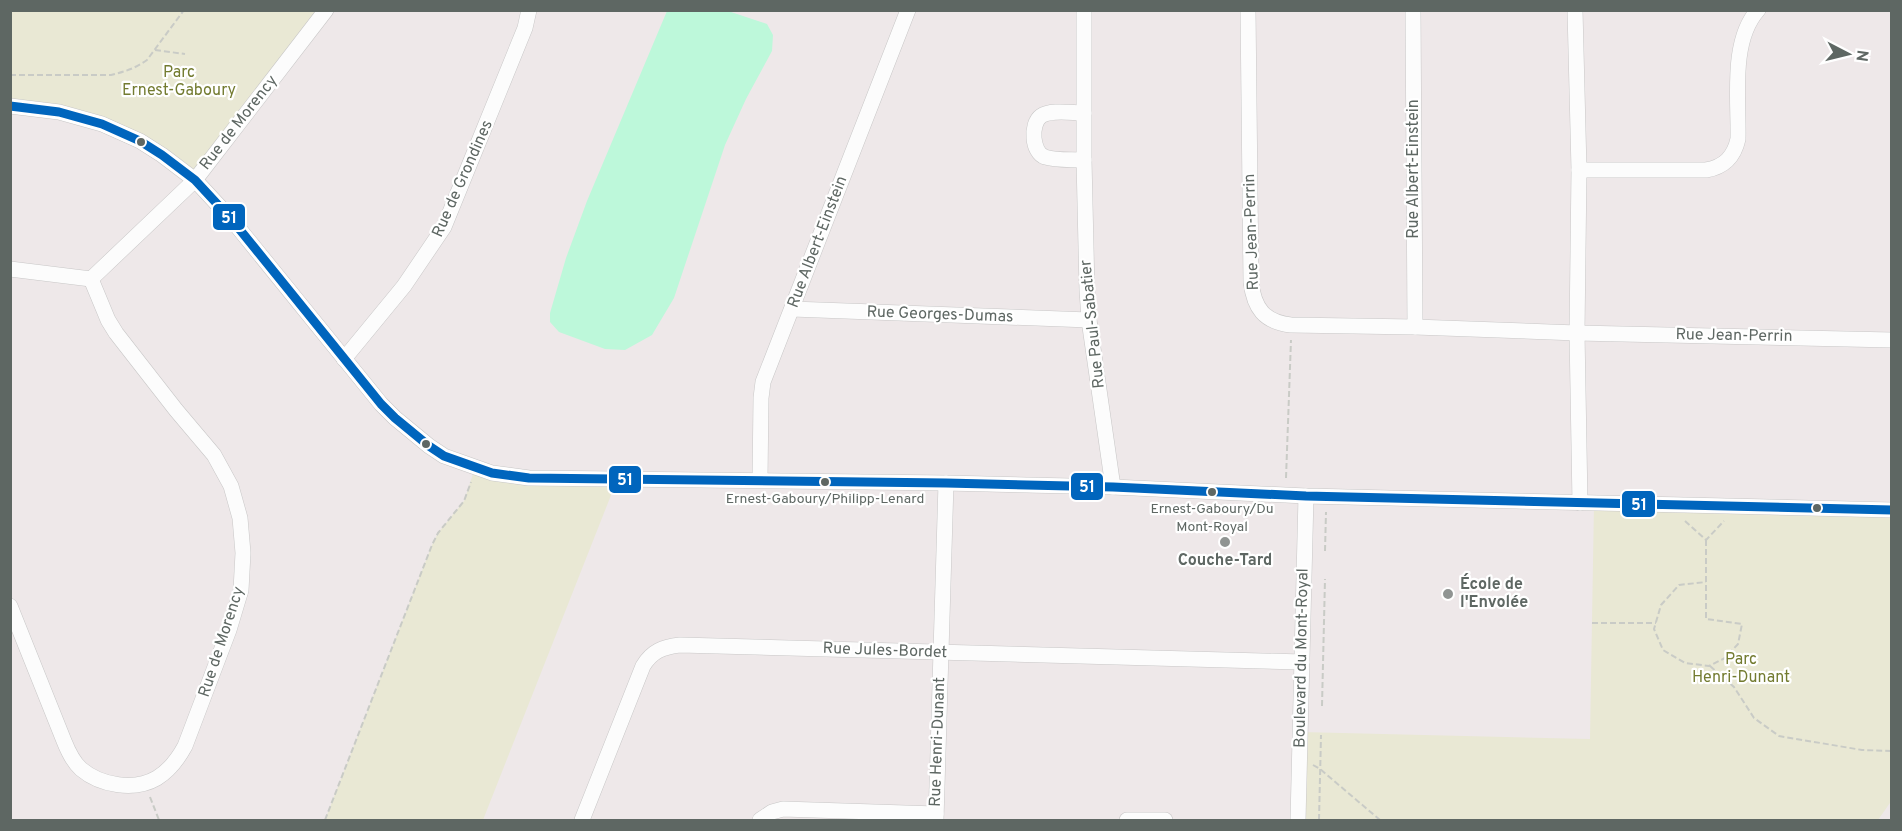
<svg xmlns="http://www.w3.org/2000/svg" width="1902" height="831" font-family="Overpass,sans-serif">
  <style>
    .green { fill: #e9e8d4 }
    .water { fill: #bdf8da }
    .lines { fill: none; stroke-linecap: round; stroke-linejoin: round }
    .street-casing { stroke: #c8c7c7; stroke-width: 16 }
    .path { stroke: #c9cbc6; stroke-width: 2; stroke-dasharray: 6 3; stroke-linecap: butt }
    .street { stroke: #fcfcfc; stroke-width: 15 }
    .bus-1-casing { stroke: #fff; stroke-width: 14 }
    .bus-1 { stroke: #0065bd; stroke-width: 9 }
    .bus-dot { fill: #5e6763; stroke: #fff; stroke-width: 2 }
    .poi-dot { fill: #909492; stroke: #fff; stroke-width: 2 }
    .labels { text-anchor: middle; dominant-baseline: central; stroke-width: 4.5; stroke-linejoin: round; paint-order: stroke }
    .bus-label { font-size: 14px; fill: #5e6763; stroke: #fff }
    .park-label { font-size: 16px; fill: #737b30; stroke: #fff }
    .street-label { font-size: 16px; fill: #5e6763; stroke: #fff }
    .poi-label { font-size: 16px; font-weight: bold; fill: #5e6763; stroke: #fff }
    .line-badge { stroke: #fff; stroke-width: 2 }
    .badge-label { font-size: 16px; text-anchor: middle; font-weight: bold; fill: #fff }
  </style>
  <rect width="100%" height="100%" fill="#eee8e9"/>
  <g class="green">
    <path d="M10,11H326L195,180L140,141L11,106Z"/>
    <path d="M475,468L617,480L483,820H325L432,545L438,533L464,501Z"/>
    <path d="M1594,503L1891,510L1892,800L1878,820H1299L1301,732L1590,739Z"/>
  </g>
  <path class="water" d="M667,11H728L767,24L773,35L772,51L746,99L725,145L674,298L652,335L625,350L605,349L559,332L550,322V313L566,258L587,201Z"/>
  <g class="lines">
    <g class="street-casing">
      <g id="street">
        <path d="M1084,10V160L1087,290L1089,320L1113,487"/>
        <path d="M1248,10L1251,282C1254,308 1264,322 1291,325L1415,327L1577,333L1892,340"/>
        <path d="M1413,10L1415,327"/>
        <path d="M1575,10L1579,170L1577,333L1580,503"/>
        <path d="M10,106L59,112L102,124L140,141L162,155L195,180L232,220L381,404L395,418L429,446L444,456L492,473L529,478L946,483L1113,487L1306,496L1892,510"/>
        <path d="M1084,160C1072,159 1057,161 1045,157C1032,153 1030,124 1041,116C1051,109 1072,113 1084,113"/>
        <path d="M1579,170H1706C1724,167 1734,157 1738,139C1739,100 1730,41 1758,10"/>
        <path d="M10,269L91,279"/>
        <path d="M91,279L195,180L326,10"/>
        <path d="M792,309L1089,320"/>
        <path d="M344,359L404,286L444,227L525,28L529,10"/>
        <path d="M760,480L761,398L763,382L908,10"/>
        <path d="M10,606L64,741C68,751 73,762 81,769C101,786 135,791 157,778C170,770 178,759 185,746L229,630L241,590L243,553L240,518L231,486L214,455L176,410L116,333L108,320L91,279"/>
        <path d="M582,820L643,666C652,651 663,647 680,645L1302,662"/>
        <path d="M760,820L772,812L783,809L936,814"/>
        <path d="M936,820L946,483"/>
        <path d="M1127,820H1165"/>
        <path d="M1298,820L1306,496"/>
      </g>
    </g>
    <g class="path">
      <path d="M155,50L185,54"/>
      <path d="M10,75H111C124,72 136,68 147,60L184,10"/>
      <path d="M1286,478L1291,340"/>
      <path d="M1685,521L1706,540L1724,521"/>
      <path d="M1706,540V619L1742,624L1738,644L1725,658L1709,666L1685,663L1663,650L1654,629L1661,605L1679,585L1706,582"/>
      <path d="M1325,551L1326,512"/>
      <path d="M1592,623H1656"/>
      <path d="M1710,666L1734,687L1754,718L1779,736L1862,750L1892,751"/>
      <path d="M1322,706L1325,579"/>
      <path d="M1313,765L1320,769L1380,820"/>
      <path d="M150,797L159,820"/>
      <path d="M325,820L432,545L438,533L464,501L471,482"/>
      <path d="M1319,820L1321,735"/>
    </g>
    <use href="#street" class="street"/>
    <g class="bus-1-casing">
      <path id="bus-1" d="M10,106L59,112L102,124L140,141L162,155L195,180L232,220L381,404L395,418L429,446L444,456L492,473L529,478L946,483L1113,487L1306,496L1892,510"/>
    </g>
    <use href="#bus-1" class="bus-1"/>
  </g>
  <g class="bus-dot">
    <circle cx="141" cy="142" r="5"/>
    <circle cx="426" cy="444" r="5"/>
    <circle cx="825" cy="482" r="5"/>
    <circle cx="1212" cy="492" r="5"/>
    <circle cx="1817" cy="508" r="5"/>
  </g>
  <g class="poi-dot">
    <circle cx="1225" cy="542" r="6"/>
    <circle cx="1448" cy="594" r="6"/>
  </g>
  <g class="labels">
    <g class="bus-label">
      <text x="825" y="499">Ernest-Gaboury/Philipp-Lenard</text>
      <text x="1212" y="509">Ernest-Gaboury/Du<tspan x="1212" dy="18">Mont-Royal</tspan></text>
    </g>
    <g class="park-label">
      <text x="179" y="73">Parc<tspan x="179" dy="18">Ernest-Gaboury</tspan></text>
      <text x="1741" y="660">Parc<tspan x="1741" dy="18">Henri-Dunant</tspan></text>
    </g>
    <g class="street-label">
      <text transform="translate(239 123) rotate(-52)">Rue de Morency</text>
      <text transform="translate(1414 169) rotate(-90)">Rue Albert-Einstein</text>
      <text transform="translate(463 179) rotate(-66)">Rue de Grondines</text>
      <text transform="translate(1252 232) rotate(-92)">Rue Jean-Perrin</text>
      <text transform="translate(818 242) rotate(-69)">Rue Albert-Einstein</text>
      <text transform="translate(940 315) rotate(2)">Rue Georges-Dumas</text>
      <text transform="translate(1093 324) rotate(-96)">Rue Paul-Sabatier</text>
      <text transform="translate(1734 336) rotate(1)">Rue Jean-Perrin</text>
      <text transform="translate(222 642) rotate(-72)">Rue de Morency</text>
      <text transform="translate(885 651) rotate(2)">Rue Jules-Bordet</text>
      <text transform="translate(1302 658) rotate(-89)">Boulevard du Mont-Royal</text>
      <text transform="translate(938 742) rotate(-88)">Rue Henri-Dunant</text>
    </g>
    <g class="poi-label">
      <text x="1225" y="561">Couche-Tard</text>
      <text x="1460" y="585" text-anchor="start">École de<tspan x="1460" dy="18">l'Envolée</tspan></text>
    </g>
  </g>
  <g class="line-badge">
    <rect x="212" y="203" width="34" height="28" rx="6" fill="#0065bd"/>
    <rect x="608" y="465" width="34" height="29" rx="6" fill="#0065bd"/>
    <rect x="1070" y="472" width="34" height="29" rx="6" fill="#0065bd"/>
    <rect x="1621" y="490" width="35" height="28" rx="6" fill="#0065bd"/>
  </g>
  <g class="badge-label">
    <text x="229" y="223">51</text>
    <text x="625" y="485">51</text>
    <text x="1087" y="492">51</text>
    <text x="1639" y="510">51</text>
  </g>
  <rect width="1902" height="831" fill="none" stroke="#5e6763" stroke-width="24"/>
  <g transform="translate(1848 54) rotate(97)" stroke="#ffffff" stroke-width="4.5" paint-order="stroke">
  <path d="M0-4.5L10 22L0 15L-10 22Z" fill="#5e6763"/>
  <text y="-9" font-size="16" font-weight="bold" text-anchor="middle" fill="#5e6763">N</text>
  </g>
</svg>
